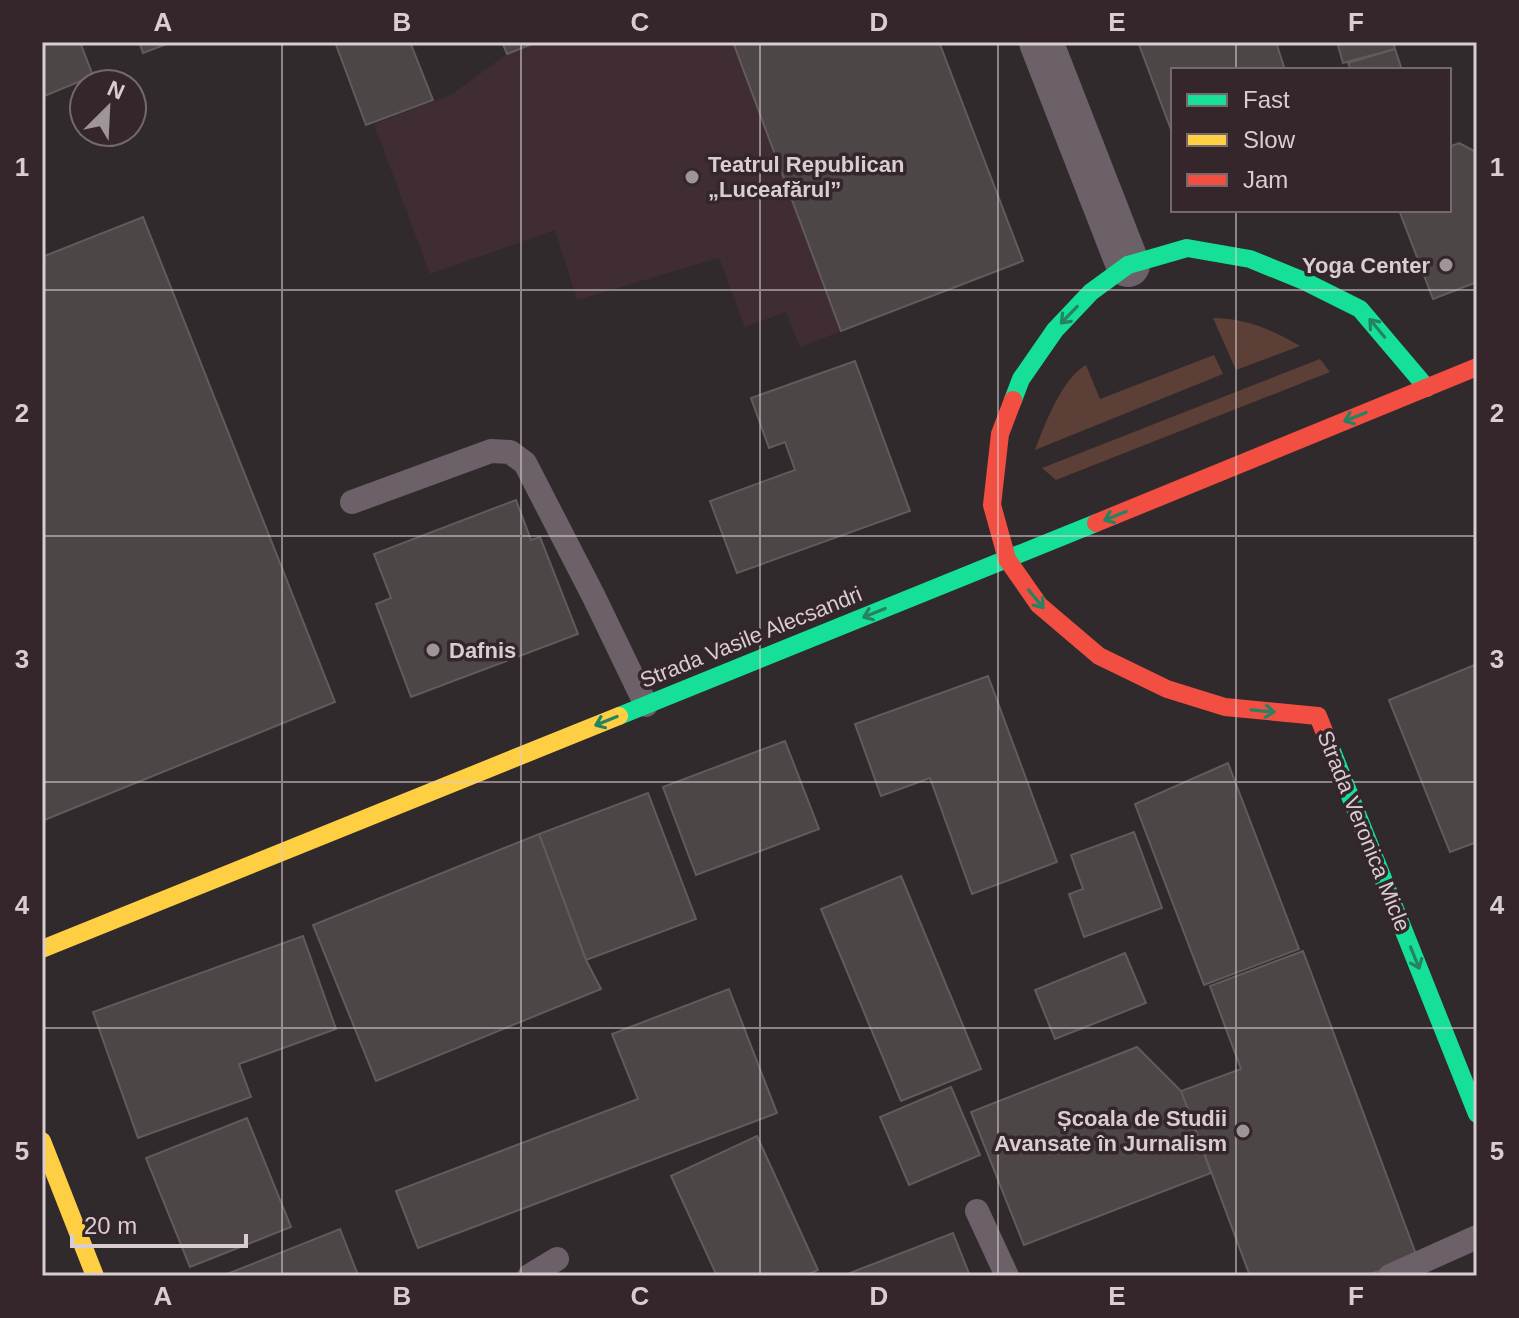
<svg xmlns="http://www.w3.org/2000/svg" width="1519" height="1318" font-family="Helvetica,sans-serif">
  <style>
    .built { fill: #402d34 }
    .green { fill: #5c3f36 }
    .building { fill: #4c4647; stroke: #625b5c; stroke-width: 2 }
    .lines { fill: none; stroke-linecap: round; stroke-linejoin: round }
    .lane { stroke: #6c6168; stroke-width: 24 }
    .street { stroke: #6c6168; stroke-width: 44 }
    .fast { stroke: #16e098; stroke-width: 18 }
    .slow { stroke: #ffcf43; stroke-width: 18 }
    .jam { stroke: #f24e42; stroke-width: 18 }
    .oneway { stroke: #258362 }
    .grid { fill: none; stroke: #d8ced1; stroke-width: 2; stroke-opacity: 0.55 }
    .poi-dot { fill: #9d9597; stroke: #34262b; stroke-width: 3 }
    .labels { text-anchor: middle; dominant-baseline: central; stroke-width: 7; stroke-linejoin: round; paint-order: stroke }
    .poi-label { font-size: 22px; font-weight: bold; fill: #d8ced1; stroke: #34262b; text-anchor: start }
    .street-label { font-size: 22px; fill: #d8ced1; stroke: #34262b }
    .neatline { fill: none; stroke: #d8ced1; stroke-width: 3 }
    .grid-label { font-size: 26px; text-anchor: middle; font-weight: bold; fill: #d8ced1 }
  </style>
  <rect width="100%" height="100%" fill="#302a2c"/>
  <path class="built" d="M538,42H939L1023,261L800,347L786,312L745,327L719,258L577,300L555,230L430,274L374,124L451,95L507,54Z"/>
  <g class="green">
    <path d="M1213,318C1245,318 1273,330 1300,346L1236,370Z"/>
    <path d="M1214,355L1223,374L1035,450C1044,426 1062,378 1086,365L1100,399Z"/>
    <path d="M1320,359L1330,372L1056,480L1042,468Z"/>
  </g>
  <g class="building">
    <path d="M42,42H80L93,76L42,97Z"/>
    <path d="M139,42H172L143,53Z"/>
    <path d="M335,42H410L433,100L366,125Z"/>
    <path d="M502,42H537L507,54Z"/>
    <path d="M733,42H939L1023,261L841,331Z"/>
    <path d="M1138,42H1276L1285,70H1173V135Z"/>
    <path d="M1337,42H1393L1395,49L1343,63Z"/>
    <path d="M1395,49L1402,70H1351L1348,63Z"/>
    <path d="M1459,143L1476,152L1477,155V282L1433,299L1399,210H1449V147Z"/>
    <path d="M143,217L335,702L42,821V257Z"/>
    <path d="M855,361L910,511L737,573L710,501L795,470L785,442L769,448L751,398Z"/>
    <path d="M516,500L531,540L540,537L578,634L411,697L376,604L391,598L374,554Z"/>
    <path d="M1477,664V842L1450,852L1389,700Z"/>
    <path d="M988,676L1057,862L972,894L930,778L881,796L855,724Z"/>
    <path d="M785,741L819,829L696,875L663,787Z"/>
    <path d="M1228,763L1299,949L1204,985L1135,804Z"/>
    <path d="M648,793L696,919L586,960L539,834Z"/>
    <path d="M1134,832L1162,908L1084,937L1069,894L1083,889L1071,855Z"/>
    <path d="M539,834L586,960L601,989L376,1081L313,925Z"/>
    <path d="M901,876L981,1069L901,1101L821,909Z"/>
    <path d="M303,936L336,1029L239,1064L251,1097L138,1138L93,1012Z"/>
    <path d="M1303,951L1417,1257L1365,1276H1250L1181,1091L1241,1069L1210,986Z"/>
    <path d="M1125,953L1146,1003L1055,1039L1035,990Z"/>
    <path d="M729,989L777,1113L418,1248L396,1191L638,1099L612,1034Z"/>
    <path d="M1137,1047L1181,1091L1211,1173L1024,1245L971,1112Z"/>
    <path d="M951,1087L980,1155L909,1185L880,1117Z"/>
    <path d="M247,1118L291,1227L190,1267L146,1158Z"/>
    <path d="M757,1136L818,1270L804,1276H717L671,1176Z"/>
    <path d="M340,1229L358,1275L355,1276H222Z"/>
    <path d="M953,1233L970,1276H851L850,1273Z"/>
  </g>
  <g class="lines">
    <g class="lane">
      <path d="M352,502L491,451L510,452L525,463L594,597L646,705"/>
      <path d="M977,1211L1007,1276"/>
      <path d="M529,1276L557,1259"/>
      <path d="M1390,1276L1477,1237"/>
    </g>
    <path class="street" d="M1041,42L1128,265"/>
    <g class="fast">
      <path d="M1013,400L1021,379L1055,330L1091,292L1128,265L1187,248L1250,259L1304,281L1360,309L1427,388"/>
      <path d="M619,716L1096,523"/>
      <path d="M1328,741L1477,1114"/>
    </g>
    <g class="slow">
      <path d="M42,949L619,716"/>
      <path d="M42,1141L95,1276"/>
    </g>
    <g class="jam">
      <path d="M1013,400L1000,434L992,505L1007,559L1039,605L1099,656L1167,689L1225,707L1318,716L1328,741"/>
      <path d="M1096,523L1477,367"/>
    </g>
  </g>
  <defs><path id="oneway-shaft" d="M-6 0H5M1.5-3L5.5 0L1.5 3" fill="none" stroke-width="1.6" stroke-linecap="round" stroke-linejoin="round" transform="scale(2)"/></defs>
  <g class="oneway">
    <use href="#oneway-shaft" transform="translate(1069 315) rotate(134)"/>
    <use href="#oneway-shaft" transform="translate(1377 328) rotate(-130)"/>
    <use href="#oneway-shaft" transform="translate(1355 417) rotate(158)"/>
    <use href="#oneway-shaft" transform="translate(1115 516) rotate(158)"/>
    <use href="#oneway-shaft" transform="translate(1036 599) rotate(51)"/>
    <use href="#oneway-shaft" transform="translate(874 613) rotate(158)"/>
    <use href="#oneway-shaft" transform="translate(1263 711) rotate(5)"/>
    <use href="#oneway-shaft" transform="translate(606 721) rotate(158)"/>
    <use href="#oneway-shaft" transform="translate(1415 958) rotate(68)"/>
  </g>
  <path class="grid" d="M282,42V1276M521,42V1276M760,42V1276M998,42V1276M1236,42V70M1236,210V1276M42,290H1477M42,536H1477M42,782H1477M42,1028H1477"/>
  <g class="poi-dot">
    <circle cx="692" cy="177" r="8"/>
    <circle cx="1446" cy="265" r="8"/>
    <circle cx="433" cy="650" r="8"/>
    <circle cx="1243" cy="1131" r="8"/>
  </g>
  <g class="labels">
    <g class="poi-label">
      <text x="708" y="164">Teatrul Republican<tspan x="708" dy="25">„Luceafărul”</tspan></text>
      <text x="1430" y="265" text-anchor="end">Yoga Center</text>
      <text x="449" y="650">Dafnis</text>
      <text x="1227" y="1118" text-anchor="end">Școala de Studii<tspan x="1227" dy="25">Avansate în Jurnalism</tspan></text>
    </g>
    <g class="street-label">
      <text transform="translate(751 637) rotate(-22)">Strada Vasile Alecsandri</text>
      <text transform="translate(1364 831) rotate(68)">Strada Veronica Micle</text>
    </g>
  </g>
  <rect width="1519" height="1318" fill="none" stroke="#34262b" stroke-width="88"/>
  <rect x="1171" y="68" width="280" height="144" fill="#34262b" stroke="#76696d" stroke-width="2"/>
  <rect x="1187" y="94" width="40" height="12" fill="#16e098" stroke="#76696d" stroke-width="2"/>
  <text x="1243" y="108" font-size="24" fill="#d8ced1">Fast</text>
  <rect x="1187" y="134" width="40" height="12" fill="#ffcf43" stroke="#76696d" stroke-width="2"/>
  <text x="1243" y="148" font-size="24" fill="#d8ced1">Slow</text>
  <rect x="1187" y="174" width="40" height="12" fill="#f24e42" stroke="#76696d" stroke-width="2"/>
  <text x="1243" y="188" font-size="24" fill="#d8ced1">Jam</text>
  <g transform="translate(108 108) rotate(24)"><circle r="38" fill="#34262b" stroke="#76696d" stroke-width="2"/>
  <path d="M0-6L14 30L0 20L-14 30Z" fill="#9d9597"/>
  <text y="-12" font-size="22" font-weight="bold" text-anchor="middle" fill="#d8ced1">N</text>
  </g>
  <path d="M72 1234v12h174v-12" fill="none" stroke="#d8ced1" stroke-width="4"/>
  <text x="84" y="1234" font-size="24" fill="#d8ced1" stroke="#34262b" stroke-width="6" paint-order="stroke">20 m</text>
  <rect x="44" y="44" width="1431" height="1230" class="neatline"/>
  <g class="grid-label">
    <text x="163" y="31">A</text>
    <text x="402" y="31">B</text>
    <text x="640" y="31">C</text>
    <text x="879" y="31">D</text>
    <text x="1117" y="31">E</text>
    <text x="1356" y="31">F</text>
    <text x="22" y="176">1</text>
    <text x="1497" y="176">1</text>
    <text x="22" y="422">2</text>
    <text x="1497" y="422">2</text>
    <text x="22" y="668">3</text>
    <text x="1497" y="668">3</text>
    <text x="22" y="914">4</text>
    <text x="1497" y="914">4</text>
    <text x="22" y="1160">5</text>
    <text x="1497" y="1160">5</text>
    <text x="163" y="1305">A</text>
    <text x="402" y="1305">B</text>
    <text x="640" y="1305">C</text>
    <text x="879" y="1305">D</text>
    <text x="1117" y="1305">E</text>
    <text x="1356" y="1305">F</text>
  </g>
</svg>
